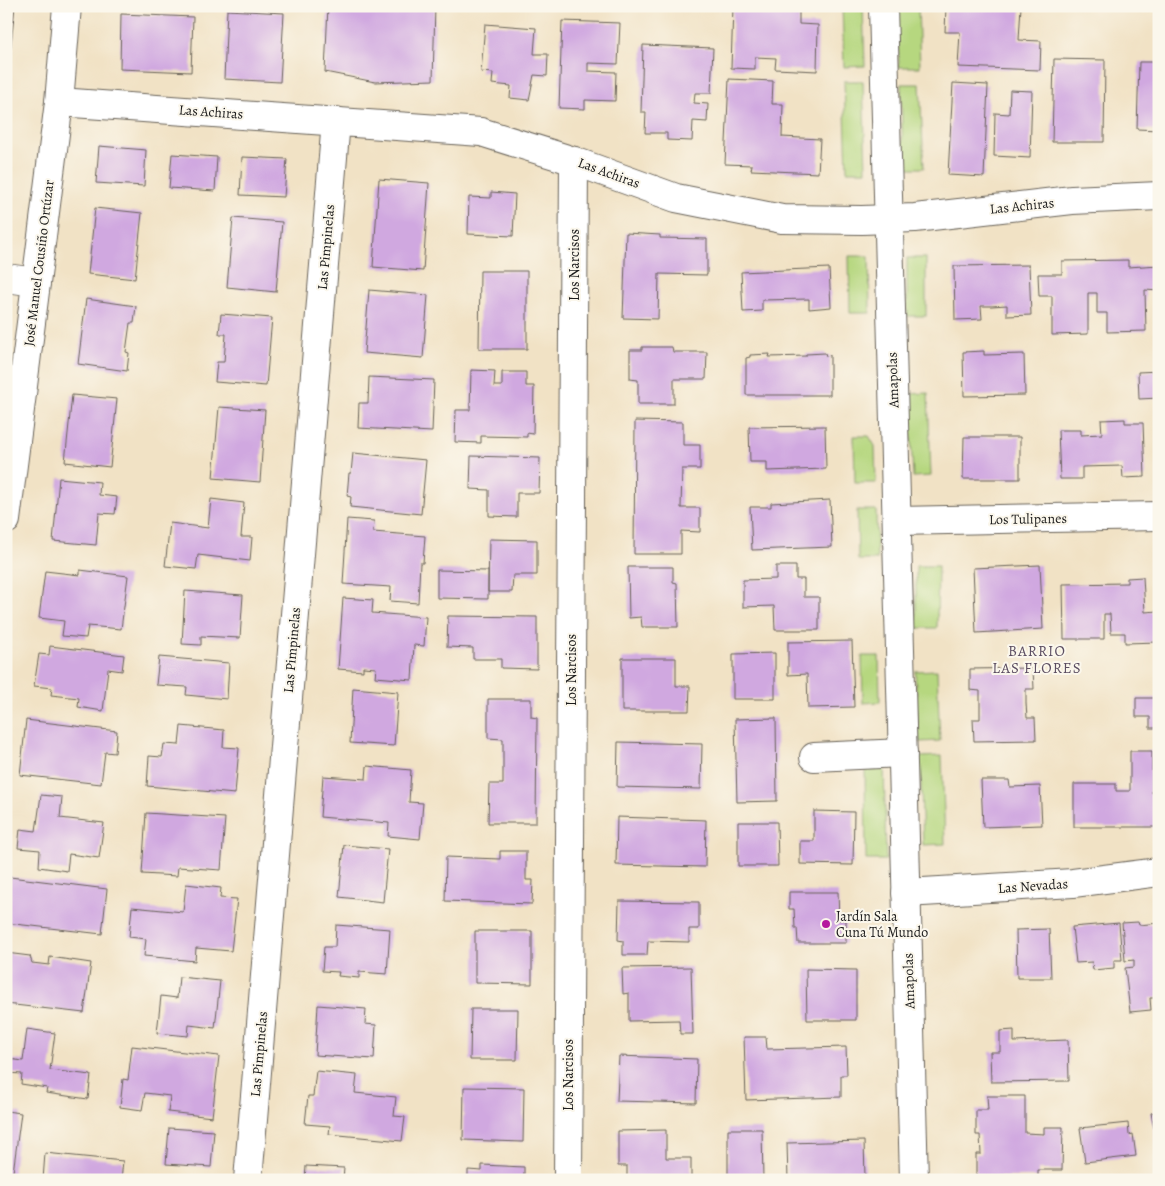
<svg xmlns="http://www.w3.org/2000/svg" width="1165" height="1186" font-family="Alegreya,serif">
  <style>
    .green { fill: #b6d77f; stroke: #697a4e }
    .building { fill: #d0a8e0 }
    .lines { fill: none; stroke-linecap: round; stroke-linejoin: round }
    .minor-casing { stroke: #676157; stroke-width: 30 }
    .minor { stroke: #fff; stroke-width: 28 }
    .poi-dot { fill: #b5179e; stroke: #fbf7ec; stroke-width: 2 }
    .labels { text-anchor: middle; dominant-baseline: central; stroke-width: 4; stroke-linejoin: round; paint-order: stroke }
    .street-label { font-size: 14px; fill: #1c1c1c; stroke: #fbf7ec }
    .poi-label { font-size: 14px; fill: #1c1c1c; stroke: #fbf7ec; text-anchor: start }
    .neighbourhood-label { font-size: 15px; letter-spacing: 1px; fill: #5b4d61; stroke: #fbf7ec }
  </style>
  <rect width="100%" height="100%" fill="#fbf7ec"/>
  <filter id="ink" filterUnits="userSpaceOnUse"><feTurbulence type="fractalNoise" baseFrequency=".02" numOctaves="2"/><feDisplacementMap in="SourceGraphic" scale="10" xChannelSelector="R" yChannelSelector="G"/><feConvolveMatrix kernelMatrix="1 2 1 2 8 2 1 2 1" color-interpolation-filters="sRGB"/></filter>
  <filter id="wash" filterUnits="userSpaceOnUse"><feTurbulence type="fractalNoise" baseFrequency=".0096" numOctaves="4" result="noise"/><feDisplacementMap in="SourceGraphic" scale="20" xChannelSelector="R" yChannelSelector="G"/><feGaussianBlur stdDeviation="1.12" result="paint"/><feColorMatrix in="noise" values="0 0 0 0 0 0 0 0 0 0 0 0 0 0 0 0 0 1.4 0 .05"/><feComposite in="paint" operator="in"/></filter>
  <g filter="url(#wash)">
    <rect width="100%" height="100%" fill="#f1e2c5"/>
    <g class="green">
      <path d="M842,6H863L865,66L844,67Z"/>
      <path d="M897,6H918L920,67H899Z"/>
      <path d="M844,81H863L866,171H847Z"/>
      <path d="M901,84H920L924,168H903Z"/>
      <path d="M849,256H869L870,313H850Z"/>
      <rect x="907" y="258" width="19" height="58"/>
      <path d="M928,393L931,476L913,477L909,394Z"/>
      <path d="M854,436H869L875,446L876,483H855Z"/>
      <path d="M857,510H876L877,560H858Z"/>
      <path d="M916,566H938L937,628H916Z"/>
      <path d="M862,656H879L880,702L863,703Z"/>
      <path d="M937,670L940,741L919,742L915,671Z"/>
      <path d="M942,756L945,844L923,845L920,757Z"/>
      <path d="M865,763H884L886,860H866Z"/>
    </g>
    <g id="blocks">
      <g class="building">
        <path d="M6,6H15L8,74H6Z"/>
        <path d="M328,6H435L433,80L375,82L325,72Z"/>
        <path d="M733,6L799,9V24L818,25L817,71L775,69L776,58L755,57V69L731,68Z"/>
        <path d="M946,6H1021L1019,40L1041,41L1040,70L958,67L960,32H945Z"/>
        <path d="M227,10L284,13L280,82L224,79Z"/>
        <path d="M121,14L193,17L191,72L120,69Z"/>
        <path d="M562,21L620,23L618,64L588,63V71L616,72L615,101L585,100V109L559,108Z"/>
        <path d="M485,24L536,28L534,54H548L547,76L534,75L529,100L510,98L511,86L492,84L493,73L481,72Z"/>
        <path d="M643,45L713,48L711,93H695L694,103L708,104L707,122L693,121L692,141L667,140V133H645L646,112H641Z"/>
        <path d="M1054,59L1105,60L1104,142H1052Z"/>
        <path d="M1139,62H1159V130L1137,129Z"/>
        <path d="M729,79L773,81L772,104H783L782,137L820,139L818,173L751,170L752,165L725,164Z"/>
        <path d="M953,83L988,85L984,177L948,175Z"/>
        <path d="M1010,90L1032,91L1030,158L994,156L995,113L1009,114Z"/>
        <path d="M99,146L146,150L144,186L96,183Z"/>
        <path d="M172,154L217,157L215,191L169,188Z"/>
        <path d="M242,157L287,159L284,197L240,195Z"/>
        <path d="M379,179L429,183L423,271L373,267Z"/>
        <path d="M491,192L515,194L513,236L468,234L469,197L491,198Z"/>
        <path d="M95,208L142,213L135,279L88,274Z"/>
        <path d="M233,218L282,222L276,292L227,287Z"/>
        <path d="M626,233L660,235V238L707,239V275L659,274L658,319L623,318Z"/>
        <path d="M1128,260V267L1159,265V291L1145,290L1146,331L1107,332V313H1097V293H1088V334L1052,335V296H1039L1038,274H1062V261Z"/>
        <path d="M1029,265L1031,315L1007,316V305L992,306H981L982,319L955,320L954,266Z"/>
        <path d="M829,268L831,307L809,309V299L762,300V311L743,312L741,272Z"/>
        <path d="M480,271H527V349H479Z"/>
        <path d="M369,290L428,295L423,358L364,353Z"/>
        <path d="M86,299L136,306L134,323H130L126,352L129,353L127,371L78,364Z"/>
        <path d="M221,314L272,318L266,386L215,382L217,362H224L226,334H219Z"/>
        <path d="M642,347H672L673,352H707L706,379H674V404H638V380L630,379V350H642Z"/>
        <path d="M984,351V355L1024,354L1025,395L964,396L963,352Z"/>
        <path d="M825,353L826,356L830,355V395H746V358L750,357V355L770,354L769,357L806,356V354Z"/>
        <path d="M471,370L495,371L494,386H502V372H526V386H534L533,434L527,433V437L481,436V443L455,442L456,410H470Z"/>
        <path d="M1159,371V398L1139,399L1138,372Z"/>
        <path d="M369,377L434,380L432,432L358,428L359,403H368Z"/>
        <path d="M72,395L117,399L110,467L65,462Z"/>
        <path d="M219,407L265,410L260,482L213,478Z"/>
        <path d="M1125,419V423H1143L1145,477L1123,478L1122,466L1082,467V479H1060L1058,430H1081V435L1102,434L1101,420Z"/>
        <path d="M635,421L683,422V445H700V469H682L681,508H700V532L681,531V554H634Z"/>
        <path d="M825,426L826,469L767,471V462H750L749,427Z"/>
        <path d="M964,437H1020V479H963Z"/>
        <path d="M353,453L426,460L421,514L350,507L351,497L347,496L349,473H351Z"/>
        <path d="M471,456L540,458L539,493H517V517L489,516V490L470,489Z"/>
        <path d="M59,478L100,482L99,495L117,497L115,514L99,513L96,545L53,541Z"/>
        <path d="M211,499L244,503L241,537H252L250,561L198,555L196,569L165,566L170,523L208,528Z"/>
        <path d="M830,500L832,547L752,550L750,507H771V503Z"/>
        <path d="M347,519L374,521L373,532L425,536L423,563H420L418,603L390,601L391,587L343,584Z"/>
        <path d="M489,539L537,540V575H513L512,592H488Z"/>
        <path d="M1040,565L1043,629L976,633L973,568Z"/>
        <path d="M776,566H796V579H804V597H819V630H775L774,606L743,607V580L776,579Z"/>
        <path d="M628,567H673V582L677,583L678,627H642L641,617L629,618Z"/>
        <path d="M80,570L128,576L121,629L88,626L86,638L62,636L64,621L39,618L45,571L80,575Z"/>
        <path d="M437,570L488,571V599L437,598Z"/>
        <path d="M1143,577L1145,612L1158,611L1159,642L1125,643V633H1111L1110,614H1104V639H1064L1063,584L1127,583V578Z"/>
        <path d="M185,591L243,595L240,638L201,636V645L182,644Z"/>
        <path d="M343,598L373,600L372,613L426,617L424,646L414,645L412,680L375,677L376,668L363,667V671L338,669Z"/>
        <path d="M448,616L537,617V669L501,668V659H473V648L447,647Z"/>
        <path d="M852,641L854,707L808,708L807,674L788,675V642Z"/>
        <path d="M50,646L124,655L122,671L108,669L103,711L78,707L79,698L51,695L52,688L34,686L39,654L49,655Z"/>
        <path d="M775,653V699H733V654Z"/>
        <path d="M159,657L229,663L227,699L186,695L187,687L156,685Z"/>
        <path d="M622,658H676V686H690L689,711H622Z"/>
        <path d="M1033,668L1034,689H1026V703L1027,718H1035L1036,740L974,741L973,719H980V691L970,690V669Z"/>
        <path d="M353,688L398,692L394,746L350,743Z"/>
        <path d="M1136,698H1159V728H1150V717H1136Z"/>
        <path d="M488,699H531V717L537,718L536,823H488L489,784H503V739L488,738Z"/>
        <path d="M776,718L777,801L737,802L735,719Z"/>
        <path d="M26,720L117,731L115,753L105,752L101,784L20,775Z"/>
        <path d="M181,726L224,730L223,747L239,748L235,794L147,786L149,756L162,757L164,744L179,745Z"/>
        <path d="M618,742L702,744L701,789L617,787Z"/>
        <path d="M1130,751H1152V793H1157L1158,827H1074V784H1116V791H1130Z"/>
        <path d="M367,766L411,770L409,802L423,803L420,839L388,836L389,823L320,817L323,776L366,779Z"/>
        <path d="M981,780H1009L1010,787L1040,786L1042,825L983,827Z"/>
        <path d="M41,795L62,797L60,818L104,823L99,858L69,854L67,871L39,867L40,850L18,848L20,829L36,831Z"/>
        <path d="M814,811L854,812L853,865L800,864V841H814Z"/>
        <path d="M146,813L225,818L221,870L178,867L177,876L142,874Z"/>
        <path d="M617,817L706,820L705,867L616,865Z"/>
        <path d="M738,822H777L778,866H738Z"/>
        <path d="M344,845L388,849L383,902L339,897Z"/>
        <path d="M500,851H526V880H533L532,904L445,901L446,857L500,859Z"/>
        <path d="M10,877L107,889L102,934L6,923Z"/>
        <path d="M186,884L221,888L220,898L237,899L231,951L196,948L195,961L144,956L146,939L129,937L132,907L183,912Z"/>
        <path d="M789,892H838L839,920H846V943H798L797,928H795L794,909H789Z"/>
        <path d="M619,901L699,902V929H689V942L648,941L647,955H623V941L618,940Z"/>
        <path d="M1138,922L1139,925L1159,923V998H1150L1151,1010L1130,1012L1125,968L1134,967V960L1125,961L1122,923Z"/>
        <path d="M1119,923L1122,960H1114V968L1093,970L1092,962L1076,963L1072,927Z"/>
        <path d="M336,925L390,929L387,974L359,972V978L338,976L339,972L322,971L324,947H335Z"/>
        <path d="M1049,929L1051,978H1017L1016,930Z"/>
        <path d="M475,931H532V984L475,983Z"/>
        <path d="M6,953L30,956L32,963L49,965L50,957L91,963L84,1013L6,1004Z"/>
        <path d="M691,967L693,1034H680L679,1020L629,1021V993L623,994L622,968Z"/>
        <path d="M806,969L856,970V1020H807Z"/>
        <path d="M179,977L220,981L215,1028L189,1025L188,1036L157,1033L161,996L177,998Z"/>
        <path d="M318,1005L366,1009L365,1024L376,1025L374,1059L315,1055Z"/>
        <path d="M471,1009H518L517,1060H470Z"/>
        <path d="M27,1029L55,1033L50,1070L91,1075L88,1099L46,1093L47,1088L21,1084L22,1074L7,1073L9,1059L23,1061Z"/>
        <path d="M1014,1030V1042L1068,1040L1069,1081L991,1082L990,1052H1000V1031Z"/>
        <path d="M744,1037H766L767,1049L846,1047L847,1075H841V1097L746,1100Z"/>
        <path d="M132,1046L219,1056L212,1117L168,1112L170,1096L145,1093L142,1110L120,1107L123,1079L128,1080Z"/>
        <path d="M619,1056L697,1059L696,1103L617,1101Z"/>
        <path d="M316,1071L357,1075L355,1093L396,1097L394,1116L405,1117L402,1141L329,1134L330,1126L305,1124L308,1096H313Z"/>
        <path d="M464,1087L524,1088L523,1142L463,1140Z"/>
        <path d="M987,1096H1025V1133L1044,1134V1127H1063L1062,1170H1038V1177H976V1154H981L980,1135H976V1110H988Z"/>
        <path d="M6,1111L21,1113L12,1180H6Z"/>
        <path d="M1159,1111V1149L1158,1150L1151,1113Z"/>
        <path d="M1128,1123L1129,1135L1133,1134L1136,1156L1085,1162L1080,1128Z"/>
        <path d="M169,1128L214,1131L211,1167L166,1164Z"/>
        <path d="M728,1129H762L763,1180H728Z"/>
        <path d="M666,1130V1158H691V1180H627V1166H618V1131Z"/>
        <path d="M864,1141L865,1178L788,1180L787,1143Z"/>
        <path d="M45,1153L123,1161L121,1180H43Z"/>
        <path d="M482,1165L524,1167V1180H468V1170L482,1171Z"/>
        <path d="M306,1166L344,1168L343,1180H305Z"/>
      </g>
    </g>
  </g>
  <g filter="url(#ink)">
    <use href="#blocks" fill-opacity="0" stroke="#676157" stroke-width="1"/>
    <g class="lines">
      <g class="minor-casing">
        <g id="minor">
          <path d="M883,6L914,1180"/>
          <path d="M59,102L481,132L574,161L676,198L782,219L862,220L915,218L1072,200L1159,196"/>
          <path d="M6,278L36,282"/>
          <path d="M6,520L59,102L67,6"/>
          <path d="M897,521L1159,516"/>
          <path d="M814,757L903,753"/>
          <path d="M906,893L1073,883L1159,872"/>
          <path d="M248,1180L336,121"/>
          <path d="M568,1180L574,161"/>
        </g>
      </g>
      <use href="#minor" class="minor"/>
    </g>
  </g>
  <circle class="poi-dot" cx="826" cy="924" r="5"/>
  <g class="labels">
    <g class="street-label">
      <text transform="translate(211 112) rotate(4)">Las Achiras</text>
      <text transform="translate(609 173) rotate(20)">Las Achiras</text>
      <text transform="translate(1022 206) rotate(-6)">Las Achiras</text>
      <text transform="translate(326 247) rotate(-85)">Las Pimpinelas</text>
      <text transform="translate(39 263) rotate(-83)">José Manuel Cousiño Ortúzar</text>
      <text transform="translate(574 265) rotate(-90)">Los Narcisos</text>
      <text transform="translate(893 380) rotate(-92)">Amapolas</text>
      <text transform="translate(1028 519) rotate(-1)">Los Tulipanes</text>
      <text transform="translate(292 650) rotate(-85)">Las Pimpinelas</text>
      <text transform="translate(571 670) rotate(-90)">Los Narcisos</text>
      <text transform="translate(1033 886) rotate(-4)">Las Nevadas</text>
      <text transform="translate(909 981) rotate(-92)">Amapolas</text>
      <text transform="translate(259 1054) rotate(-85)">Las Pimpinelas</text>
      <text transform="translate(568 1075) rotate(-90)">Los Narcisos</text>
    </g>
    <g class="poi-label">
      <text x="836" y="916">Jardín Sala<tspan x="836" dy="16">Cuna Tú Mundo</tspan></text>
    </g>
    <g class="neighbourhood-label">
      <text x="1037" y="651">BARRIO<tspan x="1037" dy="17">LAS FLORES</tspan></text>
    </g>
  </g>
  <rect width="1165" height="1186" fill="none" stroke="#fbf7ec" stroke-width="25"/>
</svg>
